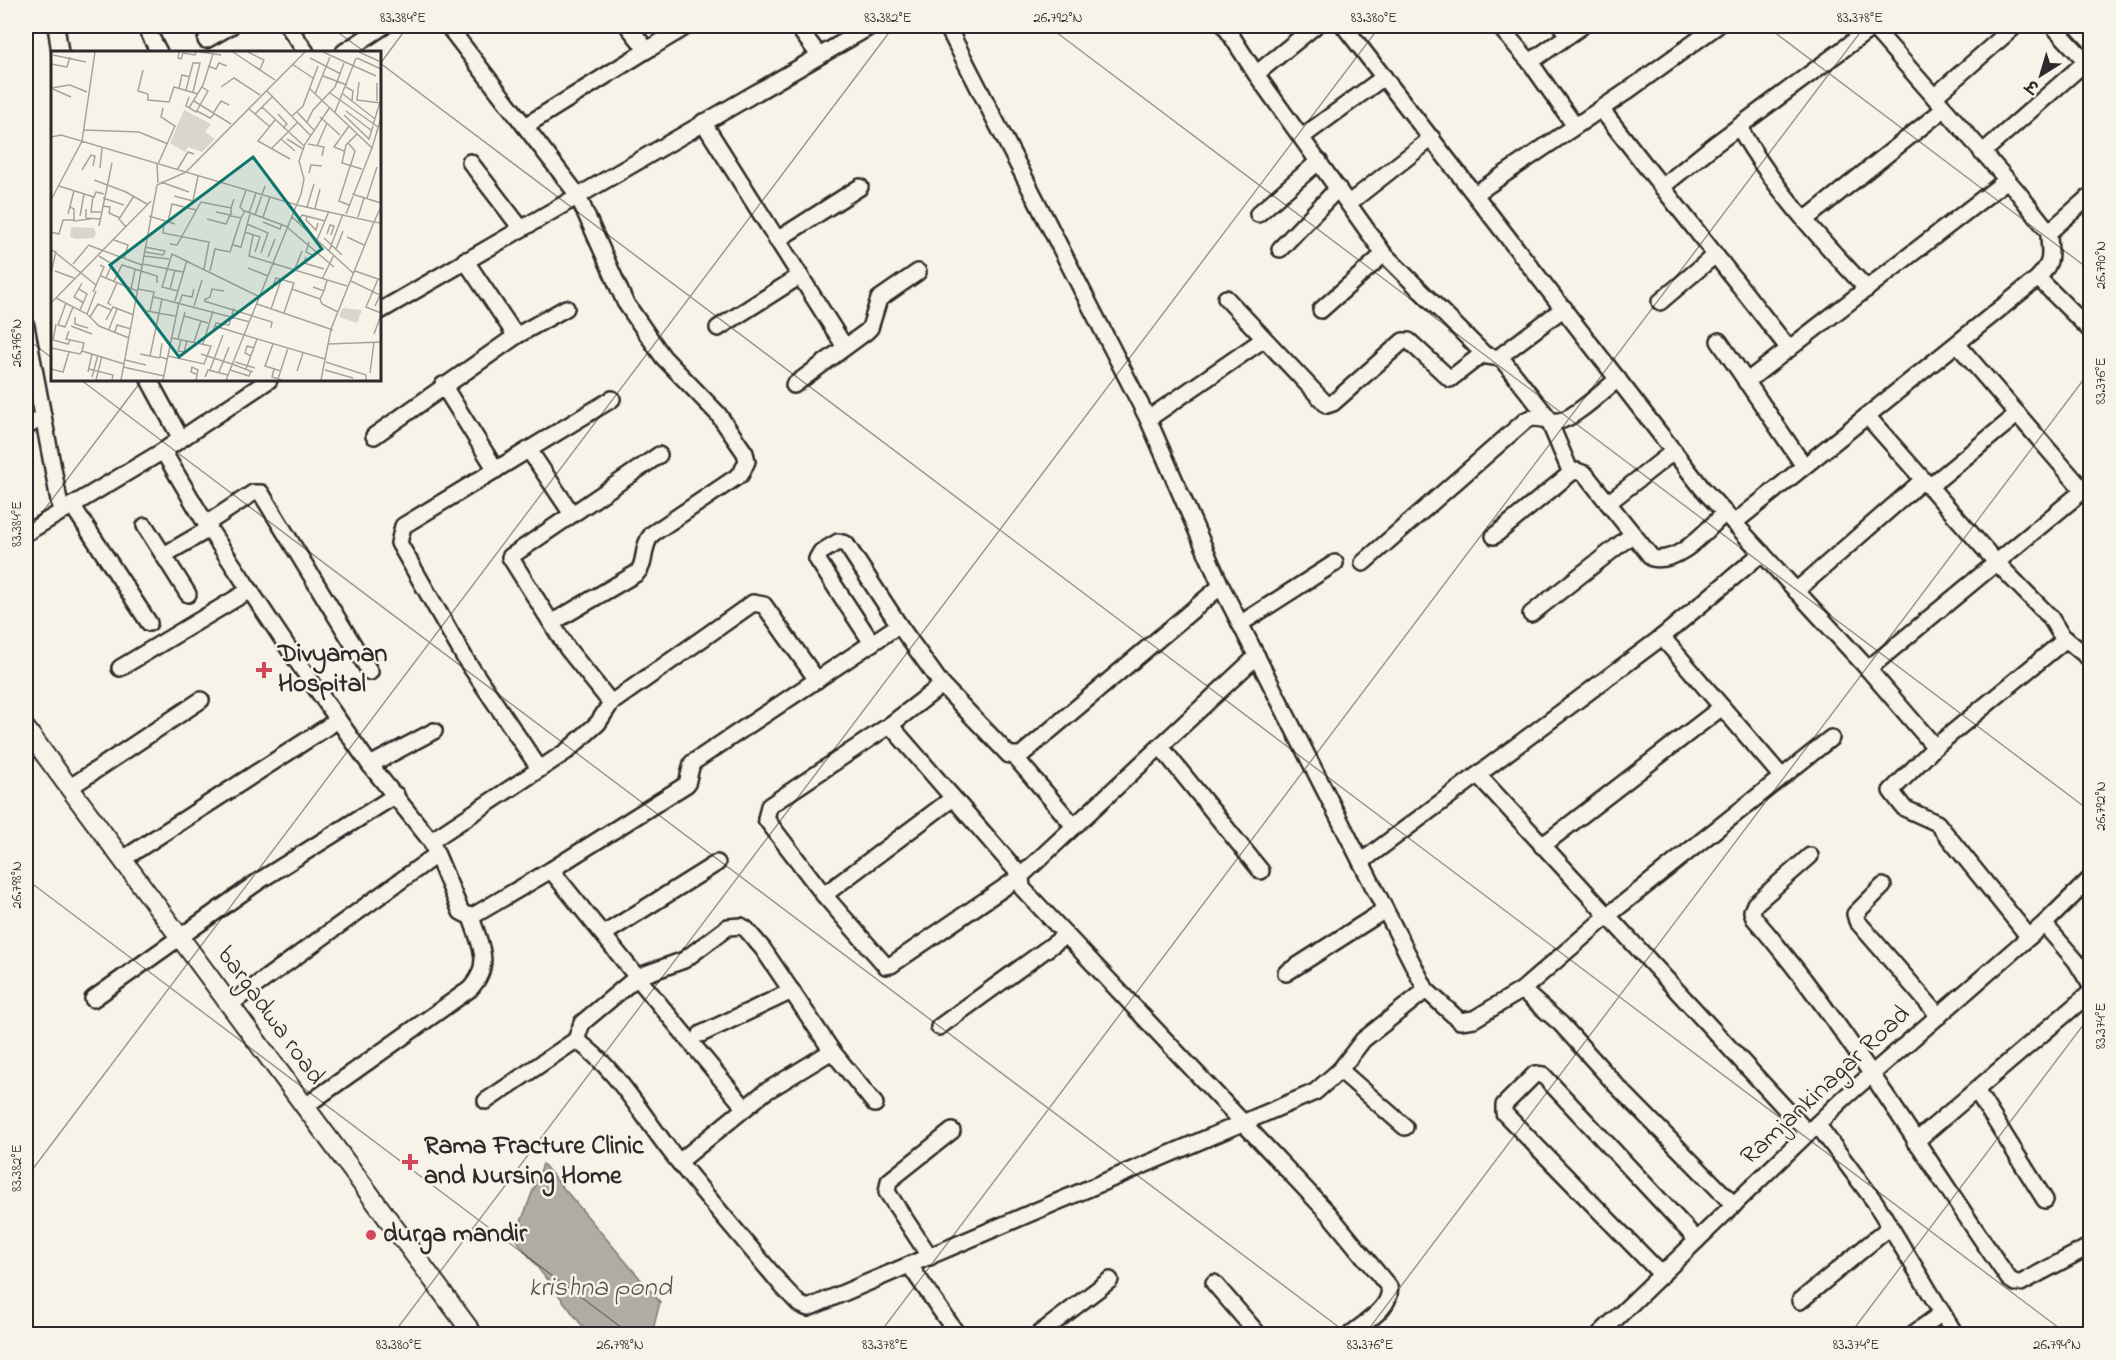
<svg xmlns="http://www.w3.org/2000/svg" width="2116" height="1360" font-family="'Indie Flower','Playpen Sans Deva',sans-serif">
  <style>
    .water { fill: #afaca4; stroke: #7a7874; stroke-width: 1.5 }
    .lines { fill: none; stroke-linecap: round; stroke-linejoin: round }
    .minor-casing { stroke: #2b2b2b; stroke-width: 20 }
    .major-casing { stroke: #2b2b2b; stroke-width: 22 }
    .minor { stroke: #f7f3e8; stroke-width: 15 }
    .major { stroke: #f7f3e8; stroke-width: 18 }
    .ticks { fill: none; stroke: #2b2b2b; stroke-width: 1.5; stroke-opacity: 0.45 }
    .poi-dot { fill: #d1495b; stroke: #f7f3e8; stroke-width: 2 }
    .labels { text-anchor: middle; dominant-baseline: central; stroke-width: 5; stroke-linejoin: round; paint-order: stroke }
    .poi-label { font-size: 26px; font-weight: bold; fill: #2b2b2b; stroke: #f7f3e8; text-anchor: start }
    .street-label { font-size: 26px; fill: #2b2b2b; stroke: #f7f3e8 }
    .water-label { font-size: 27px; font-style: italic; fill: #53524f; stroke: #f7f3e8 }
    .inset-road { fill: none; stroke: #a5a39c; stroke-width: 1.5 }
    .view { fill: #0f766e; fill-opacity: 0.15; stroke: #0f766e; stroke-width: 3 }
    .inset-edge { fill: none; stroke: #2b2b2b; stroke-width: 3 }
    .neatline { fill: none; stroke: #2b2b2b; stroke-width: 2 }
    .ticks-label { font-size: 15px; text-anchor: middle; fill: #2b2b2b }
  </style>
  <rect width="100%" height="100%" fill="#f7f3e8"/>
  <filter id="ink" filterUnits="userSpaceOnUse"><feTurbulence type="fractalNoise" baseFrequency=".0167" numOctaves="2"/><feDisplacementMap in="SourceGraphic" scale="12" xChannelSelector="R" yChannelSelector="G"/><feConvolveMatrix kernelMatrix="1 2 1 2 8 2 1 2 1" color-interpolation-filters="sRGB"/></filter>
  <g filter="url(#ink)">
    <path class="water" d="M543,1164L660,1302L652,1334H593L583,1327L515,1238Z"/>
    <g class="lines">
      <g class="minor-casing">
        <g id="minor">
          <path d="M56,26L60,52"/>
          <path d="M145,26L159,52"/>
          <path d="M288,26L306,52"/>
          <path d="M448,26L577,194L625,302L663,357L718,414L745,453L747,461L741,474L652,534C641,547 647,563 637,573L553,622"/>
          <path d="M628,26L647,50L687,26"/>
          <path d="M797,26L819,55"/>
          <path d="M947,26L1148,419L1221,586L1426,990L1460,1021L1474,1019L1522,990L1606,917L1782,777L1662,637"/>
          <path d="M1225,26L1256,74L1384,254L1485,355"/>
          <path d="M1344,26L1702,488L1868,669L1935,747"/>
          <path d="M1499,26L1530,62L1569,35"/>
          <path d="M1561,26L1569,35L1582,26"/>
          <path d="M1872,26L2016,190L2049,232"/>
          <path d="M206,40L231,26"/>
          <path d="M344,52L384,26"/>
          <path d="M1530,62L1575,126"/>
          <path d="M1256,74L1315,26"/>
          <path d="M1934,97L2015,26"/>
          <path d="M1601,109L1789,349"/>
          <path d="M703,122L845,347"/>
          <path d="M525,126L647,50"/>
          <path d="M1739,127C1772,187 1820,239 1867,289"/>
          <path d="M1302,137L1384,77"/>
          <path d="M1982,153L2081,66L2084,62L2082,57L2053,26"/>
          <path d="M470,162L520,227"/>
          <path d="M1662,187L1714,145L1873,27"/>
          <path d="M1475,194L1626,92L1717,26"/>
          <path d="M1349,203L1432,138"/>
          <path d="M1258,214L1319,161"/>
          <path d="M1806,219L1944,109"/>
          <path d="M777,240L860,187"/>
          <path d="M1280,249L1338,188"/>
          <path d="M465,260L516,336"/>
          <path d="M2038,278L2090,330"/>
          <path d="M1226,298L1327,405L1333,403L1403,341H1409L1450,379L1481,355L1501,358"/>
          <path d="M1660,302L1715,255"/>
          <path d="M1321,310L1384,254"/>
          <path d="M380,311L871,26"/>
          <path d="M26,326L61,511"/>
          <path d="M718,328L800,276"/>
          <path d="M1719,341L1804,466"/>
          <path d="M1957,344L2083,490"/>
          <path d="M149,380L181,439"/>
          <path d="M1746,382L2007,180"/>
          <path d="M443,385L496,470"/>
          <path d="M794,385L866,332L870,328L879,299L918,272"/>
          <path d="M1867,416L1996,562L2050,617L2061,635L2090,659"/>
          <path d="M1148,419L1264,339"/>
          <path d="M1550,420L1501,358L1503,354L1564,308"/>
          <path d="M1551,426L1571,473"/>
          <path d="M26,427L43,417"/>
          <path d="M374,436L516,336L566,308"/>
          <path d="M529,450L572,514"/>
          <path d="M163,451L209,529L303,670L370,765L431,841L461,912L471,917L551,870L637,977L582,1023L576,1040"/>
          <path d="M1929,487L2018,414"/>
          <path d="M1608,503L1674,451"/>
          <path d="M72,505L149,623"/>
          <path d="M1734,523L2038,278C2055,259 2049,256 2049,232L2090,196"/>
          <path d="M206,524L253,493H261L370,672"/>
          <path d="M145,526L188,594"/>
          <path d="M26,533L163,451L269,380"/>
          <path d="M1494,536L1571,473L1577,471L1585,474L1652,558C1680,564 1705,531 1725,513"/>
          <path d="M164,555L209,529"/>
          <path d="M1363,563L1526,420C1537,414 1547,423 1559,421C1574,419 1605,389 1618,379"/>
          <path d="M1796,591L1923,480"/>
          <path d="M1531,614L1633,534"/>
          <path d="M1240,624L1335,563"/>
          <path d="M872,643L817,559L821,552L838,542L846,544L899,625"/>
          <path d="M1257,656L1021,876L1022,888L1329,1214L1389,1287C1393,1307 1364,1323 1351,1334"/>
          <path d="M120,668L250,590"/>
          <path d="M1868,669L2090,485"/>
          <path d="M611,703L567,648L510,557L659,455"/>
          <path d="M890,725L1021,876L891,965L886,966L824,895L766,819L769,806Z"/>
          <path d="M890,725L942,685"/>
          <path d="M1160,746L1261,871"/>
          <path d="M1015,757L1074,826"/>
          <path d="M370,765L434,731"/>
          <path d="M539,768L466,660L399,543L403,526L612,399"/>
          <path d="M1478,775L1808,1133"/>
          <path d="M1782,777L1831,738"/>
          <path d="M69,788L201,700"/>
          <path d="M431,841L567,751L598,723L611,703L753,603L764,605L817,680"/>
          <path d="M1542,846L1722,707"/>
          <path d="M1810,856L1755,904L1752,911L1754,918C1850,1029 1924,1158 2009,1279L2015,1283H2021L2090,1246"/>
          <path d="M123,859L338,720"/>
          <path d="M1361,862L1662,637L1762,553"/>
          <path d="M551,870L687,784L692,763L899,625L942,685L1009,755H1021L1221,586"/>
          <path d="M1883,886L1855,914L1857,921L1939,1016"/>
          <path d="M824,895L953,798"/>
          <path d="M2044,924L2076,961L2090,984"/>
          <path d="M604,934L717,863"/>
          <path d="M2029,937L1937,823L1904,808L1891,791L1935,747L2066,639"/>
          <path d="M1286,973L1385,910"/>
          <path d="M1522,990L1561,1024L1616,1085L1734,1205"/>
          <path d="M93,999L259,881L396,795"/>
          <path d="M229,1005L436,855"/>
          <path d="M939,1027L1066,935"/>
          <path d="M701,1034L792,991"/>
          <path d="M1340,1070L1363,1040L1426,990"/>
          <path d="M1976,1090L2045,1200"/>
          <path d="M486,1101L576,1040C615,1067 642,1115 671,1152C707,1198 746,1242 783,1287L799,1304L808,1308L1315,1092L1340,1070L1405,1127"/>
          <path d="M304,1107L470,989C493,964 480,945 471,917"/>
          <path d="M745,1108L637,977L684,960L728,927L741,926L746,929L763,949L832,1051L875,1104"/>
          <path d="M1817,1124L1875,1202L1955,1334"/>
          <path d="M1915,1142L2090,993"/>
          <path d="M679,1162L765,1092L832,1051"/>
          <path d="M930,1257L887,1192L889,1181L952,1131"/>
          <path d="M910,1266L957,1334"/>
          <path d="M1662,1275L1504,1113V1105L1535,1074L1543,1075L1697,1240"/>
          <path d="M1214,1283L1258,1334"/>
          <path d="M1800,1301L1890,1227"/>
          <path d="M1039,1334L1110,1280"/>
          <path d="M1600,1334L1843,1099L2044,924L2090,879"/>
          <path d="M1913,1334L1942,1313"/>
        </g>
      </g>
      <g class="major-casing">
        <path id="major" d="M26,729L473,1334"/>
      </g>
      <use href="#minor" class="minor"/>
      <use href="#major" class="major"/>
    </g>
  </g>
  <path class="ticks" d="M329,26L365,52M1048,26L2090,811M1766,26L2090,270M380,63L2067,1334M380,64L408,26M26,338L52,358M81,380L1348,1334M26,534L142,380M26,879L630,1334M26,1178L894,26M393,1334L1380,26M879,1334L1865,26M1365,1334L2090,371M1850,1334L2090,1016"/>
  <g class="poi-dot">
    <path d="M261 661h6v6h6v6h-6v6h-6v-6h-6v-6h6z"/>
    <path d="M407 1153h6v6h6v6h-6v6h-6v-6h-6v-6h6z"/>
    <circle cx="371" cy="1235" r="6"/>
  </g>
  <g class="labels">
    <g class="poi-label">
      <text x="278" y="655">Divyaman<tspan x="278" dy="30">Hospital</tspan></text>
      <text x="424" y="1147">Rama Fracture Clinic<tspan x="424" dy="30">and Nursing Home</tspan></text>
      <text x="383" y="1235">durga mandir</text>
    </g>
    <g class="street-label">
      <text transform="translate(270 1016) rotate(54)">bargadwa road</text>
      <text transform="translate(1826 1086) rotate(-43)">Ramjankinagar Road</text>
    </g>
    <g class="water-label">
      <text x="600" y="1288">krishna pond</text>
    </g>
  </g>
  <g transform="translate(51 51)">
    <rect width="330" height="330" fill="#f7f3e8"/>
    <path d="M133,59L160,73L154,81L164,88L151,101L137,96L134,101L119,92ZM20,176L43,177L45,182L43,187L25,188L19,186ZM291,257L311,259L306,272L288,266Z" fill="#dad6cc"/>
    <path class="inset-road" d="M128,1L127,7L130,8L132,2L144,4L145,1M149,1L170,4M182,1L224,29M197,1L213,9L209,18M272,1L325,25M308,1L330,11M2,4L35,11M259,7L290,23M306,7L330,18M0,13L16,16L19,6M241,13L262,27M157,15L165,18L168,12L176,15M92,19L87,40L97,43V49L118,51L123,36L147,43M272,25L296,34M308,31L306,49L330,52M170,36L183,27L209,44M295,36L302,40L301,50M0,37L19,34L36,41M128,37L131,24L139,26M258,37L321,97L295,163M2,38L20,46M135,39L142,12H149L142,41M215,39L260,85M279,42L327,76M264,43L279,6M292,43L324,68M138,46L135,55L145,61L157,40L151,36M143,50L180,73M326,50V32M211,56L253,95M138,57L152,34L162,3M197,57L218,75M146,60L159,67L164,62M295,60L321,80M163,61L170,50L178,54M246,61L263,79M284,61L305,7M204,63L222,45M227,63L236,73L232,77M293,64L318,88L322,75M241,65L252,55L267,15M269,66L289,84M224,69L207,90L239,108M256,71L262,59L284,36L293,12M322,74L329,51M32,79L88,81L117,93M306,83L295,94L291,112L311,118M0,86L10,84L246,154L323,171L280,278L270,329M230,88L244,100M236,88L252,98M297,92L304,100L300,113M257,93L273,96L271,105M266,95L276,72M321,97L330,67M220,98L247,71M293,100L283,96L298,75M106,113L107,132M107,113L124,75L110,66L112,57M49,117L51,97M31,119L40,104L44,105L42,115M126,119L137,101L143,103M258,122L260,114L271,115M43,129L75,141L96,153M110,131L138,141M8,135L43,146L45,141L53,143M301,143L330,152M42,145L40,161H50M123,145L142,150L147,125M52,147L73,154M316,147L326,116M0,149L31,90L44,1M298,154L288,150L300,112M51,155L59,156L58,162L69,167M19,156L23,158V170L39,168M256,156L263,133M330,156L323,171L330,172M180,157V165L190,167L194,160L237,176M264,157L269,138M35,158V167L49,168M193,160L189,156L195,139M198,162L205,142M17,163L23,140M204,164L214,135M29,165L33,143M98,165L124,173M256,165L255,169L265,179L267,172M212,166L219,146M241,166L302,222M307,166L313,147M156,168L175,173L179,164L165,161M113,171L112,182L158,191L153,218M117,171L121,153L145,159M212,171L229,178L231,173M247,172L251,164L274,170M196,173L217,182L210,202M48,175L61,112M75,176L68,168L83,145M237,177L283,216M0,181L8,183L12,169H23M194,181L209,186L204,201M276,183L279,174L283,175L280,184M202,184L198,205L296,235M296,186L313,194M273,187L291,204M63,189L77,194L73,208M266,189L278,160M258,191L255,201L263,205L266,200M119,193L126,194L150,151L180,157L183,148M37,194L91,214M182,194L190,196L199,163M0,198L45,234M285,198L292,180M278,200L292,163M94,201L112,204L114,200L94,196M48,205L61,213L55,227M93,205L118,208M217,206L224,188M255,206L253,212L273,218M22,213L37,195M92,213L132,221M197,217L217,225M4,220L23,227M159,220L164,198L179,201L190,167M243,220L251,200M304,220L330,229M0,223L5,200M50,225L86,240M271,228L283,204M327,228L315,256L330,262M63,230L71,214L106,225V232M300,230L329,244L324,255M31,232L23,246L33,252M262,236L273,240L276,229M28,238L36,243L29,259M80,238L84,219M87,238L103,241L99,260M119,238L124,219M221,238L225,227L243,232L233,262M241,238L269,248L273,240M127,240L111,236L121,203L209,246M42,241L53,216L49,214M103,246L199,271M5,247L36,263L48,275L78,287M269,248L271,253L287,261M153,249L159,246L161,238L173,240M124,250L136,209M153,250L221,271L220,277M129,251L131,244L141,246L143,238M0,252L100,150M15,252L7,274L14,276L22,256M206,253L282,279M60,254L57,252L66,232M143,255L151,229M220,258L230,229M96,260L124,265M36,263L45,240M133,265L157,272M24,266V273L37,277M39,266L47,253L60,259M55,269L62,256L83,264M5,273L2,289L17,293L19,289M20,275L41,283M164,275L165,272L178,274L183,257M58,278L66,258M18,280L15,288L33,292L31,300M162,280L164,275L193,284L175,329M64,281L66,274L80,278M323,283L330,264M127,288L134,261M130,289L127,300L133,301L136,290M143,291L150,270M111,292L109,306L116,308M152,293L162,260M222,293L214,315L230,320M278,293L330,291M0,297L29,303L31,300L73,313M89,303L109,307M150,303L181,313M99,305L111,248M117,305L153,313L160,295L121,287M200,305L194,302L196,295L203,297M274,308L193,284L250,143L253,128L248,110L254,93L279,56M74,309L95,314M184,311L204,317M275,311L315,324V329M181,313L202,321M72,316L113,325M0,318L12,321L18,301M38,318L62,324L61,329M195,318L206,288M223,318L221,326L231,329M159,319L172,284M179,319L198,325L200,320M274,319L302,327M246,320L252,302M37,321L41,303M168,321L178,296M319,322L323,291M41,326L47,304M154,326L157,319L177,324M227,328L237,297M45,329L51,305M70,329L106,134L135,121L254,1M112,329L128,251M145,329L147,319L141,316L140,321L145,323"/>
    <path class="view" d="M202,106L271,198L128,306L59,214Z"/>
    <rect width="330" height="330" class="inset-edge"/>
  </g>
  <rect width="2116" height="1360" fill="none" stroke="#f7f3e8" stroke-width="66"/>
  <g transform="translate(2041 75) rotate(217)" stroke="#f7f3e8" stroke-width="4.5" paint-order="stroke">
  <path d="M0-4.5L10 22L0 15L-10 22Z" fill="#2b2b2b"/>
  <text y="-9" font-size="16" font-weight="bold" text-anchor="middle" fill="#2b2b2b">उ</text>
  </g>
  <rect x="33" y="33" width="2050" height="1294" class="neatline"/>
  <g class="ticks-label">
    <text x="403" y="22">83.384°E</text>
    <text x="888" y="22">83.382°E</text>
    <text x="1058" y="22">26.792°N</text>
    <text x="1374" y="22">83.380°E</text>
    <text x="1860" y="22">83.378°E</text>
    <text transform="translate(2100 265) rotate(-90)" y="5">26.790°N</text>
    <text transform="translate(16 343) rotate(-90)" y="5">26.796°N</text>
    <text transform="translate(2100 381) rotate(-90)" y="5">83.376°E</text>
    <text transform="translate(16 524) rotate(-90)" y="5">83.384°E</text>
    <text transform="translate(2100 806) rotate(-90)" y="5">26.792°N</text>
    <text transform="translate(16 885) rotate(-90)" y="5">26.798°N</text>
    <text transform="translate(2100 1026) rotate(-90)" y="5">83.374°E</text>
    <text transform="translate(16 1168) rotate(-90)" y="5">83.382°E</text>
    <text x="399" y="1349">83.380°E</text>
    <text x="620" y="1349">26.798°N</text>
    <text x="885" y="1349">83.378°E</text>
    <text x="1370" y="1349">83.376°E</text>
    <text x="1856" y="1349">83.374°E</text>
    <text x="2057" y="1349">26.794°N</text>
  </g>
</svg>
